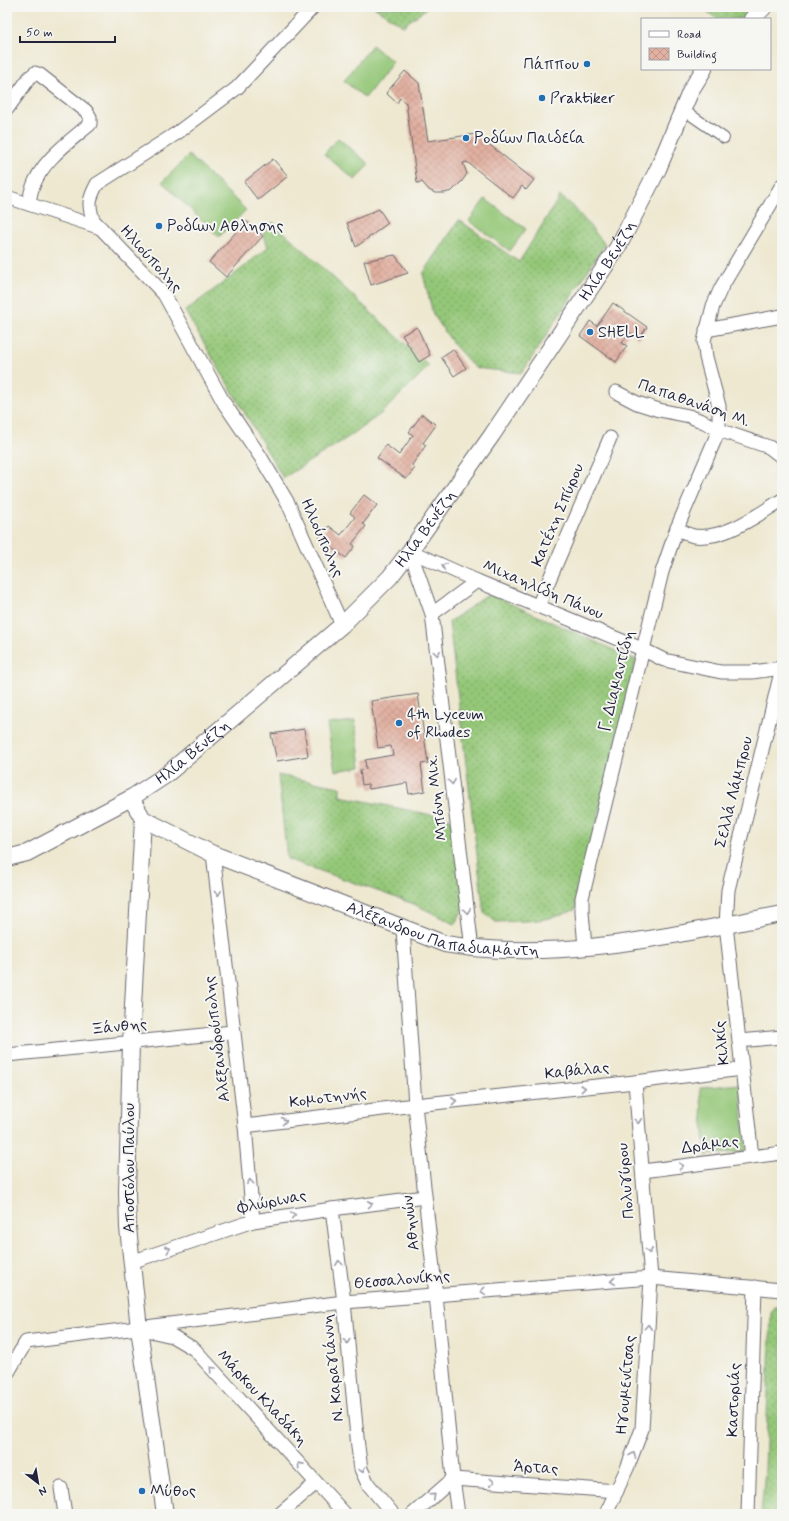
<svg xmlns="http://www.w3.org/2000/svg" width="789" height="1521" font-family="Mynerve,sans-serif">
  <style>
    .grass { fill: url(#grass-dots); stroke: #5b745a }
    .pitch { fill: #94c778; stroke: #5b745a }
    .building { fill: url(#building-cross-hatch) }
    .lines { fill: none; stroke-linecap: round; stroke-linejoin: round }
    .pedestrian-casing { stroke: #69676f; stroke-width: 12 }
    .minor-casing { stroke: #69676f; stroke-width: 15 }
    .tertiary-casing { stroke: #69676f; stroke-width: 18 }
    .pedestrian { stroke: #fff; stroke-width: 10 }
    .minor { stroke: #fff; stroke-width: 13 }
    .tertiary { stroke: #fff; stroke-width: 16 }
    .oneway { stroke: #9c9ca7 }
    .poi-dot { fill: #1f6fb2; stroke: #f6f6f2; stroke-width: 1.5 }
    .labels { text-anchor: middle; dominant-baseline: central; stroke-width: 4; stroke-linejoin: round; paint-order: stroke }
    .poi-label { font-size: 16px; fill: #22223b; stroke: #f6f6f2; text-anchor: start }
    .street-label { font-size: 16px; fill: #22223b; stroke: #f6f6f2 }
  </style>
  <defs>
    <pattern id="grass-dots" width="8" height="8" patternUnits="userSpaceOnUse"><rect width="8" height="8" fill="#94c778"/><path d="M2 2h.1M6 6h.1" fill="none" stroke="#78a164" stroke-width="1.8" stroke-linecap="round"/></pattern>
    <pattern id="building-cross-hatch" width="8" height="8" patternUnits="userSpaceOnUse"><rect width="8" height="8" fill="#e1b0a0"/><path d="M0 0l8 8M0 8l8-8" fill="none" stroke="#c1978b"/></pattern>
  </defs>
  <rect width="100%" height="100%" fill="#f6f6f2"/>
  <filter id="ink" filterUnits="userSpaceOnUse"><feTurbulence type="fractalNoise" baseFrequency=".025" numOctaves="2"/><feDisplacementMap in="SourceGraphic" scale="8" xChannelSelector="R" yChannelSelector="G"/><feConvolveMatrix kernelMatrix="1 2 1 2 8 2 1 2 1" color-interpolation-filters="sRGB"/></filter>
  <filter id="wash" filterUnits="userSpaceOnUse"><feTurbulence type="fractalNoise" baseFrequency=".012" numOctaves="4" result="noise"/><feDisplacementMap in="SourceGraphic" scale="16" xChannelSelector="R" yChannelSelector="G"/><feGaussianBlur stdDeviation="0.9" result="paint"/><feColorMatrix in="noise" values="0 0 0 0 0 0 0 0 0 0 0 0 0 0 0 0 0 1.4 0 .05"/><feComposite in="paint" operator="in"/></filter>
  <g filter="url(#wash)">
    <rect width="100%" height="100%" fill="#eee8d0"/>
    <g class="grass">
      <path d="M374,7H428L403,26Z"/>
      <path d="M701,7H755L743,19H717Z"/>
      <path d="M560,196L572,205L605,244L522,373L475,368L454,345L433,314L423,274L459,220L519,262Z"/>
      <path d="M273,222L429,366L382,413L347,438L283,478L185,311L239,271L268,247L263,233Z"/>
      <path d="M489,594L636,660L576,909C549,922 526,921 496,922L484,913L449,622Z"/>
      <path d="M278,775L340,787V796L451,819L465,906L455,924L414,904L287,859Z"/>
      <path d="M775,1307H782V1514H761L765,1469L771,1313Z"/>
    </g>
    <g class="pitch">
      <path d="M372,45L393,62L365,98L344,81Z"/>
      <path d="M338,138L369,164L355,180L324,154Z"/>
      <path d="M189,155L246,210L219,237L162,182Z"/>
      <path d="M485,199L526,229L510,251L469,221Z"/>
      <path d="M355,721L361,767L335,771L327,724Z"/>
      <path d="M740,1084L746,1151L706,1155L700,1088Z"/>
    </g>
    <g id="blocks">
      <g class="building">
        <path d="M405,71L419,83L428,141L476,134L534,180L526,190L522,186L513,198L467,162L463,163L467,174L462,181L452,191L444,193H435L429,190L422,182L417,183L406,103L400,98L397,103L386,93Z"/>
        <path d="M273,159L288,176L258,200L244,182Z"/>
        <path d="M379,209L388,223L356,247L347,223Z"/>
        <path d="M246,221L263,236L226,277L209,262Z"/>
        <path d="M395,255L408,273L371,285L364,261Z"/>
        <path d="M613,303L647,327L639,339L630,332L622,343L627,346L616,362L580,336L590,321L597,326Z"/>
        <path d="M417,327L430,355L419,362L402,335Z"/>
        <path d="M453,349L466,368L454,376L441,357Z"/>
        <path d="M422,414L436,425L423,443L426,445L412,465L415,468L406,479L377,458L386,445L399,455L413,435L409,432Z"/>
        <path d="M364,495L377,505L363,524L366,526L352,544L355,546L346,558L319,538L329,526L341,535L355,517L350,513Z"/>
        <path d="M418,694L428,763L421,764L425,791L409,794L407,783L369,789L368,784L362,785L360,770L366,769L365,760L393,755L391,746L378,748L371,701Z"/>
        <path d="M304,729L308,756L277,761L271,734Z"/>
      </g>
    </g>
  </g>
  <g filter="url(#ink)">
    <use href="#blocks" fill-opacity="0" stroke="#69676f" stroke-width="1"/>
    <g class="lines">
      <g class="pedestrian-casing">
        <path id="pedestrian" d="M682,109L724,138"/>
      </g>
      <g class="minor-casing">
        <g id="minor">
          <path d="M313,7L237,88L177,133L97,184C89,199 88,204 93,220L164,294L224,403L260,456L288,503L342,625"/>
          <path d="M7,109L30,77L35,73L40,75L86,111L90,117V124C69,142 41,161 32,189C30,194 30,199 29,204"/>
          <path d="M7,197L101,228"/>
          <path d="M706,330L782,316"/>
          <path d="M616,392L637,403L659,410L689,416L704,422L719,430L769,447L782,457"/>
          <path d="M677,528C682,531 688,535 694,536C725,540 757,515 782,500"/>
          <path d="M410,551L432,614L472,949"/>
          <path d="M410,551L477,581L642,649L664,660L721,672H752L782,668"/>
          <path d="M538,606L610,438"/>
          <path d="M432,614L477,581"/>
          <path d="M213,854L245,1126L253,1221"/>
          <path d="M403,929L415,1105L436,1295L453,1479L458,1514"/>
          <path d="M585,947L582,912V898L662,572L677,528L719,430V406L706,357L704,341L713,306L721,288L782,185"/>
          <path d="M739,1041L782,1037"/>
          <path d="M7,1055L233,1032"/>
          <path d="M245,1126L415,1105L635,1082L742,1069"/>
          <path d="M752,1157L726,925L728,890L782,668"/>
          <path d="M643,1171L782,1153"/>
          <path d="M332,1209L344,1302L358,1447L361,1469L368,1484L393,1514"/>
          <path d="M131,1262L253,1221L332,1209L425,1197"/>
          <path d="M146,1330L172,1336L194,1349L345,1514"/>
          <path d="M7,1374L26,1342L344,1302L651,1278L782,1290"/>
          <path d="M61,1488L65,1514"/>
          <path d="M280,1514L316,1483"/>
          <path d="M413,1514L453,1479L617,1491"/>
          <path d="M606,1514L628,1466L642,1429L651,1278L635,1082"/>
          <path d="M748,1514L755,1287"/>
        </g>
      </g>
      <g class="tertiary-casing">
        <g id="tertiary">
          <path d="M752,19L764,7"/>
          <path id="s1" d="M131,798L143,819L213,854L445,944C558,963 672,935 782,914"/>
          <path d="M143,819L131,1043L127,1192L128,1228L139,1328L165,1514"/>
          <path id="s2" d="M7,857H11L27,853L131,798L166,775L342,625L390,577L410,551L492,435L618,247L658,169L691,90L704,69"/>
        </g>
      </g>
      <use href="#pedestrian" class="pedestrian"/>
      <use href="#minor" class="minor"/>
      <use href="#tertiary" class="tertiary"/>
    </g>
    <defs><path id="oneway-chevron" d="M-2-3.5L2.5 0L-2 3.5" fill="none" stroke-width="1.6" stroke-linecap="round" stroke-linejoin="round"/></defs>
    <g class="oneway">
      <use href="#oneway-chevron" transform="translate(444 566) rotate(-156)"/>
      <use href="#oneway-chevron" transform="translate(437 653) rotate(83)"/>
      <use href="#oneway-chevron" transform="translate(452 782) rotate(83)"/>
      <use href="#oneway-chevron" transform="translate(218 893) rotate(84)"/>
      <use href="#oneway-chevron" transform="translate(467 911) rotate(83)"/>
      <use href="#oneway-chevron" transform="translate(583 1088) rotate(-6)"/>
      <use href="#oneway-chevron" transform="translate(454 1101) rotate(-6)"/>
      <use href="#oneway-chevron" transform="translate(284 1121) rotate(-7)"/>
      <use href="#oneway-chevron" transform="translate(638 1121) rotate(85)"/>
      <use href="#oneway-chevron" transform="translate(681 1166) rotate(-7)"/>
      <use href="#oneway-chevron" transform="translate(250 1182) rotate(-95)"/>
      <use href="#oneway-chevron" transform="translate(370 1204) rotate(-7)"/>
      <use href="#oneway-chevron" transform="translate(293 1215) rotate(-9)"/>
      <use href="#oneway-chevron" transform="translate(168 1249) rotate(-19)"/>
      <use href="#oneway-chevron" transform="translate(649 1251) rotate(85)"/>
      <use href="#oneway-chevron" transform="translate(339 1263) rotate(-97)"/>
      <use href="#oneway-chevron" transform="translate(613 1281) rotate(175)"/>
      <use href="#oneway-chevron" transform="translate(483 1291) rotate(175)"/>
      <use href="#oneway-chevron" transform="translate(648 1327) rotate(-86)"/>
      <use href="#oneway-chevron" transform="translate(347 1341) rotate(84)"/>
      <use href="#oneway-chevron" transform="translate(212 1369) rotate(-133)"/>
      <use href="#oneway-chevron" transform="translate(633 1455) rotate(-68)"/>
      <use href="#oneway-chevron" transform="translate(300 1465) rotate(-132)"/>
      <use href="#oneway-chevron" transform="translate(362 1470) rotate(71)"/>
      <use href="#oneway-chevron" transform="translate(492 1482) rotate(4)"/>
      <use href="#oneway-chevron" transform="translate(433 1496) rotate(-42)"/>
    </g>
  </g>
  <g class="poi-dot">
    <circle cx="587" cy="64" r="4"/>
    <circle cx="542" cy="98" r="4"/>
    <circle cx="466" cy="138" r="4"/>
    <circle cx="159" cy="226" r="4"/>
    <circle cx="590" cy="332" r="4"/>
    <circle cx="399" cy="723" r="4"/>
    <circle cx="142" cy="1491" r="4"/>
  </g>
  <g class="labels">
    <g class="poi-label">
      <text x="579" y="64" text-anchor="end">Πάππου</text>
      <text x="550" y="98">Praktiker</text>
      <text x="474" y="138">Ροδίων Παιδεία</text>
      <text x="167" y="226">Ροδίων Αθλησης</text>
      <text x="598" y="332">SHELL</text>
      <text x="407" y="714">4th Lyceum<tspan x="407" dy="18">of Rhodes</tspan></text>
      <text x="150" y="1491">Μύθος</text>
    </g>
    <g class="street-label">
      <text transform="translate(151 259) rotate(48)">Ηλιούπολης</text>
      <text stroke="none"><textPath href="#s2" startOffset="863">Ηλία Βενέζη</textPath></text>
      <text transform="translate(694 403) rotate(19)">Παπαθανάση Μ.</text>
      <text transform="translate(558 515) rotate(-67)">Κατέχη Σπύρου</text>
      <text stroke="none"><textPath href="#s2" startOffset="539">Ηλία Βενέζη</textPath></text>
      <text transform="translate(322 538) rotate(66)">Ηλιούπολης</text>
      <text transform="translate(543 590) rotate(23)">Μιχαηλίδη Πάνου</text>
      <text transform="translate(617 681) rotate(-76)">Γ. Διαμαντίδη</text>
      <text stroke="none"><textPath href="#s2" startOffset="215">Ηλία Βενέζη</textPath></text>
      <text transform="translate(734 792) rotate(-76)">Σελλά Λάμπρου</text>
      <text transform="translate(437 798) rotate(-97)">Μπόνη Μιχ.</text>
      <text stroke="none"><textPath href="#s1" startOffset="346">Αλέξανδρου Παπαδιαμάντη</textPath></text>
      <text transform="translate(119 1027) rotate(-6)">Ξάνθης</text>
      <text transform="translate(217 1039) rotate(-97)">Αλεξανδρούπολης</text>
      <text transform="translate(722 1043) rotate(-96)">Κιλκίς</text>
      <text transform="translate(577 1071) rotate(-6)">Καβάλας</text>
      <text transform="translate(328 1098) rotate(-7)">Κομοτηνής</text>
      <text transform="translate(710 1145) rotate(-7)">Δράμας</text>
      <text transform="translate(129 1168) rotate(-90)">Αποστόλου Παύλου</text>
      <text transform="translate(626 1181) rotate(-95)">Πολυγύρου</text>
      <text transform="translate(272 1202) rotate(-11)">Φλώρινας</text>
      <text transform="translate(411 1223) rotate(-97)">Αθηνών</text>
      <text transform="translate(402 1280) rotate(-5)">Θεσσαλονίκης</text>
      <text transform="translate(333 1368) rotate(-96)">Ν. Καραγιάννη</text>
      <text transform="translate(626 1385) rotate(-85)">Ηγουμενίτσας</text>
      <text transform="translate(262 1398) rotate(47)">Μάρκου Κλαδάκη</text>
      <text transform="translate(734 1400) rotate(-88)">Καστοριάς</text>
      <text transform="translate(536 1468) rotate(4)">Άρτας</text>
    </g>
  </g>
  <rect width="789" height="1521" fill="none" stroke="#f6f6f2" stroke-width="24"/>
  <rect x="641" y="18" width="130" height="52" fill="#f6f6f2" stroke="#a1a1a9"/>
  <rect x="649" y="31" width="20" height="6" fill="#ffffff" stroke="#a1a1a9"/>
  <text x="677" y="38" font-size="12" fill="#22223b">Road</text>
  <rect x="649" y="48" width="20" height="12" fill="url(#building-cross-hatch)" stroke="#a1a1a9"/>
  <text x="677" y="58" font-size="12" fill="#22223b">Building</text>
  <g transform="translate(38 1483) rotate(149)" stroke="#f6f6f2" stroke-width="3" paint-order="stroke">
  <path d="M0-3L7 15L0 10L-7 15Z" fill="#22223b"/>
  <text y="-6" font-size="11" font-weight="bold" text-anchor="middle" fill="#22223b">N</text>
  </g>
  <path d="M20 36v6h95v-6" fill="none" stroke="#22223b" stroke-width="2"/>
  <text x="26" y="36" font-size="12" fill="#22223b" stroke="#f6f6f2" stroke-width="3" paint-order="stroke">50 m</text>
</svg>
